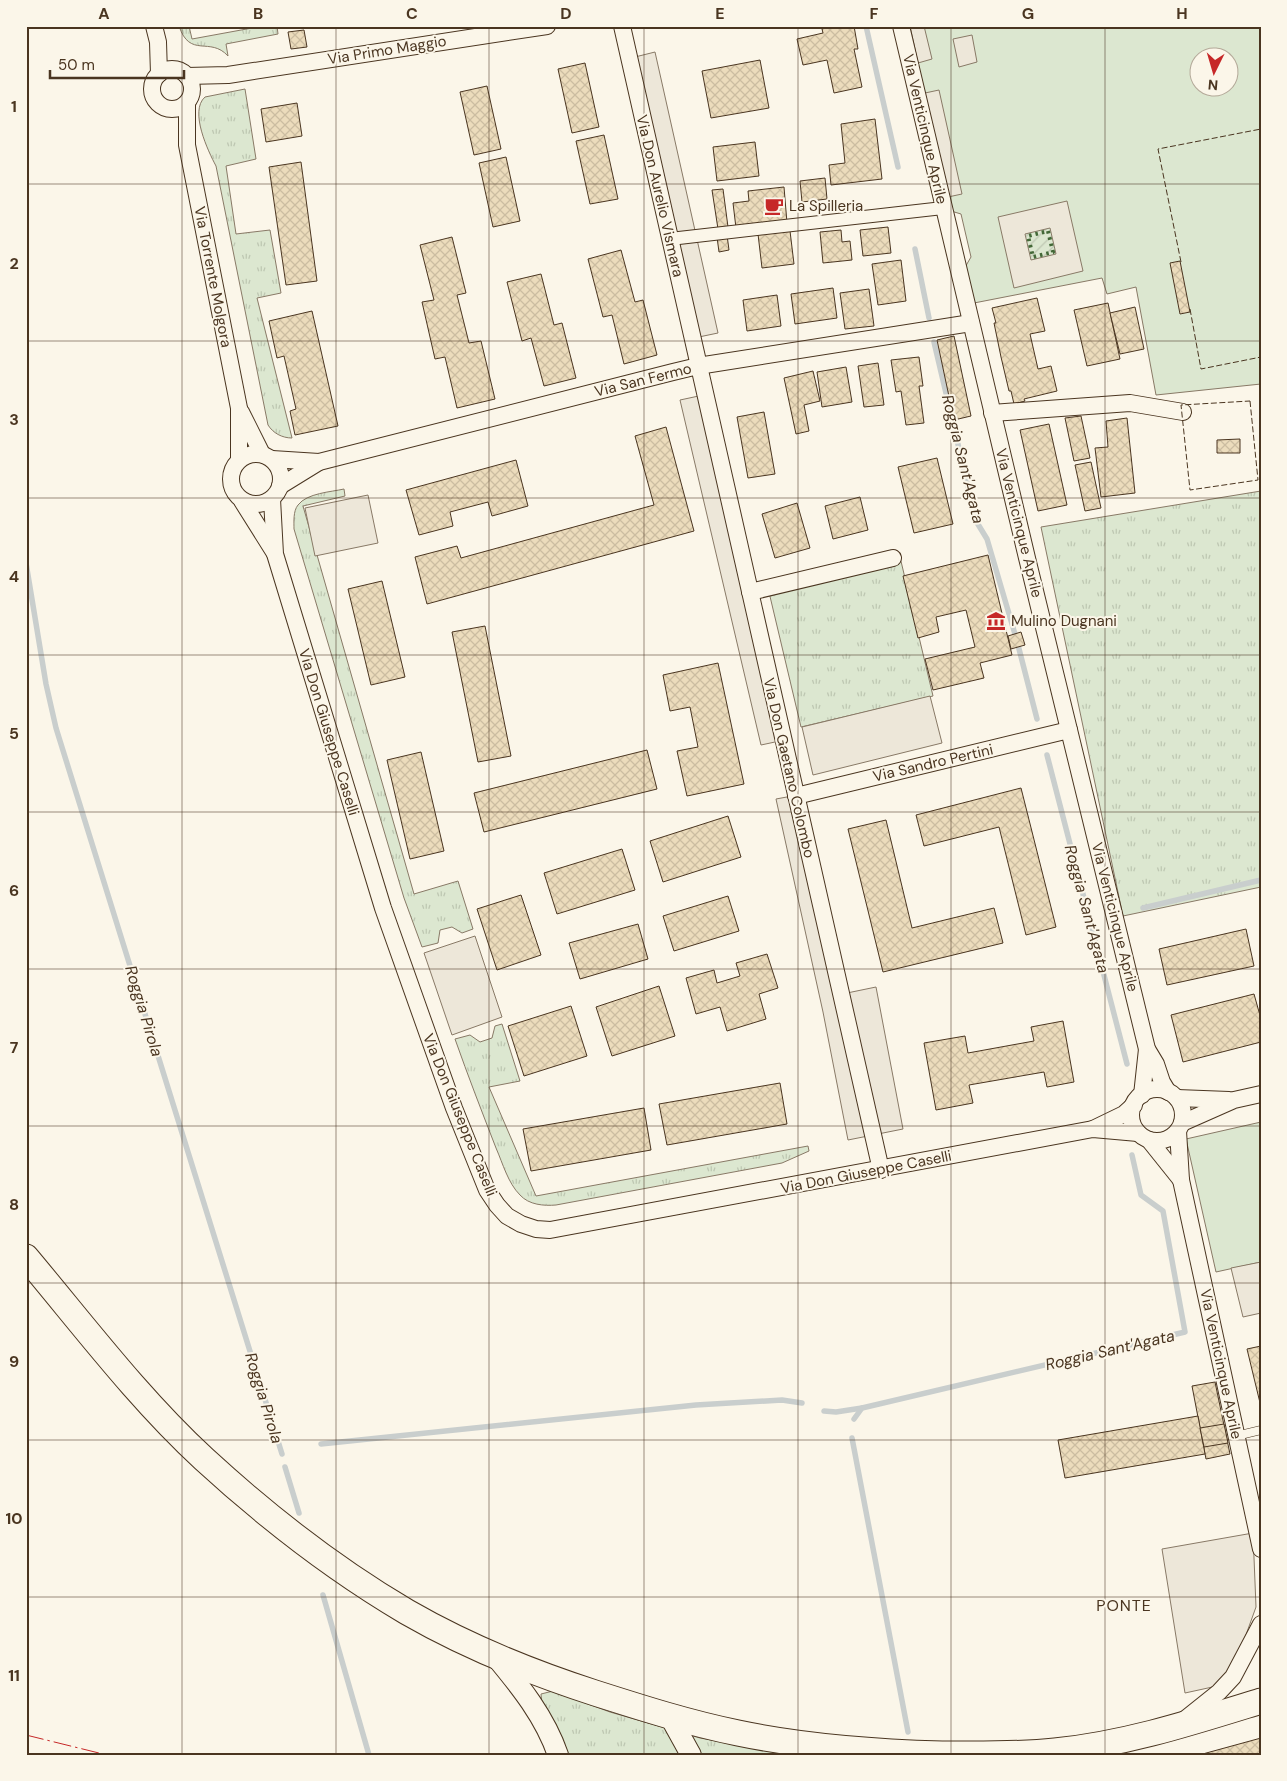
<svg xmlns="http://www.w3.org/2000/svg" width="1287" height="1781" font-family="'DM Sans',sans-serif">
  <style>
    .grass { fill: url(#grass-tufts); stroke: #887966 }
    .park { fill: #dce7d0; stroke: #887966; fill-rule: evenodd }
    .garden { fill: url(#garden-furrows); stroke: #887966 }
    .parking { fill: #ede7d9; stroke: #887966; fill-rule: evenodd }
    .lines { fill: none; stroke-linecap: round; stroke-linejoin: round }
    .stream { stroke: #c9cecd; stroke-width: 5.5 }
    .building { fill: url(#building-cross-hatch); stroke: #4a3520 }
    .service-casing { stroke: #4a3520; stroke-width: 9 }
    .pedestrian-casing { stroke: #4a3520; stroke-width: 14 }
    .minor-casing { stroke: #4a3520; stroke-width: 18 }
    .tertiary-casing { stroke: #4a3520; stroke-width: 22 }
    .primary-casing { stroke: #4a3520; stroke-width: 27 }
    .service { stroke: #fbf6e9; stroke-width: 8 }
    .pedestrian { stroke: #fbf6e9; stroke-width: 12 }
    .minor { stroke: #fbf6e9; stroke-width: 16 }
    .tertiary { stroke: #fbf6e9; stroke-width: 20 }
    .primary { stroke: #fbf6e9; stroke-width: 25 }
    .hedge { stroke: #436837; stroke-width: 4; stroke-dasharray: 2.5 4; stroke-linecap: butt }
    .fence { stroke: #4a3520; stroke-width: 1; stroke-dasharray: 6 2.5; stroke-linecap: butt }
    .power { stroke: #c62828; stroke-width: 1; stroke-dasharray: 18 4 2.5 4; stroke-linecap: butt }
    .grid { fill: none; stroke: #4a3520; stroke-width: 1; stroke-opacity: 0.55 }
    .labels { text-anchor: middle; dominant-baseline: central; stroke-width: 4; stroke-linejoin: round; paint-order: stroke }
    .street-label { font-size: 15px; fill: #4a3520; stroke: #fbf6e9 }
    .poi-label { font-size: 15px; fill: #4a3520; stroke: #fbf6e9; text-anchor: start }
    .water-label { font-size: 16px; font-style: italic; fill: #4a3520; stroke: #fbf6e9 }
    .neighbourhood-label { font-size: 16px; letter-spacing: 1px; fill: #4a3520; stroke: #fbf6e9 }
    .neatline { fill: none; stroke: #4a3520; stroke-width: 2 }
    .grid-label { font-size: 16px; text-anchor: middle; font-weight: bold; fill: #4a3520 }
  </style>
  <defs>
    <pattern id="grass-tufts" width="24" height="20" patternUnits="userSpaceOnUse" patternTransform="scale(1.25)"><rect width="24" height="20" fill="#dce7d0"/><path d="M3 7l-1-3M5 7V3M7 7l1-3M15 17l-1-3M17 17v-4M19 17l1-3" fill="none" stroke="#bec7b2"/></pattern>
    <pattern id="garden-furrows" width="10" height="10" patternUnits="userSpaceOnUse" patternTransform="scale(1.25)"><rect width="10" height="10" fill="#dce7d0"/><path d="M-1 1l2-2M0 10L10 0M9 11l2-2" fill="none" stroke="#bec7b2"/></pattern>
    <pattern id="building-cross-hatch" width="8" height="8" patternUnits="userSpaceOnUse" patternTransform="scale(1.25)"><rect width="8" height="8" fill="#ecdcbc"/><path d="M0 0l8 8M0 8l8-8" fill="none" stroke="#ccbda1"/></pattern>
  </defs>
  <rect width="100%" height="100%" fill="#fbf6e9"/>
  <g class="grass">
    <path d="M179,26H189L192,39L263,26H277L278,34L226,44L228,56C210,36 190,59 179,26Z"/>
    <path d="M245,89L256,159L226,166L236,234L270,230L281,293L257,298L292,438C282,438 273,433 268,425L216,166C208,151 189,111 205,97Z"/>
    <path d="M344,489L345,496L303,506L414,894L458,881L473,929L462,933L452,927L440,930L438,943L422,947L404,898L294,529C294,522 293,511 298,505C307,493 331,492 344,489Z"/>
    <path d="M1261,491V887L1123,916L1041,527Z"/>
    <path d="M900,557L933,696L801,727L768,588Z"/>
    <path d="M502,1024L520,1081L489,1087L536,1196L808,1146L809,1151L782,1163L556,1205C544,1206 529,1205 520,1195C508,1183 503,1164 496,1148C482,1112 468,1076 455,1039L470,1035L480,1042L492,1038L495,1026Z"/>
    <path d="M553,1691L610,1712L700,1738L794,1755H565L542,1705L541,1694Z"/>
  </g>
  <g class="park">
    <path d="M906,26H1261V384L1156,395L1136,287L1107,294L1102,278L974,303L964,269L971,257L961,214L951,211ZM1200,58H1230V88H1200Z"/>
    <path d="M1261,1122V1262L1216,1272L1186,1139Z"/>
  </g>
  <path class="garden" d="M1054,222L1062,259L1027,267L1019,230Z"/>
  <g class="parking">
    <path d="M910,26H924L932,59L918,63Z"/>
    <path d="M972,35L977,62L959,67L953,39Z"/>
    <path d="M655,52L718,333L694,338L631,58Z"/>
    <path d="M939,90L962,194L948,197L925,93Z"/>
    <path d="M1067,201L1083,271L1014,288L998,217ZM1050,228L1056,254L1031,260L1025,234Z"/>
    <path d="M708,394L789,739L761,745L680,400Z"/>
    <path d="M368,495L378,543L315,556L305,508Z"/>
    <path d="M930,696L942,743L813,775L802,727Z"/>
    <path d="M803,794L847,993L876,987L903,1129L848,1140L823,1012L776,799Z"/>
    <path d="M475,936L502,1017L452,1035L424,953Z"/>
    <path d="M1261,1262V1313L1243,1317L1231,1268Z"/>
    <path d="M1253,1533L1256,1607L1234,1668L1217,1686L1185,1693L1162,1549Z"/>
  </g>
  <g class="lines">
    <g class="stream">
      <path d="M866,26L898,167"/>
      <path d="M915,249L929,318"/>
      <path d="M934,342L976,521L987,539L1017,641L1037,719"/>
      <path d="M26,563L46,684L56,728L282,1454"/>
      <path d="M1047,755L1127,1064"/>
      <path d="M1143,908L1261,880"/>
      <path d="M824,1411L836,1412L862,1408"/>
      <path d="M854,1419L862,1408L1185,1332L1163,1211L1141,1195L1132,1155"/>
      <path d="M852,1438L908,1732"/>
      <path d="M321,1444L696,1405L782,1400L802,1403"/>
      <path d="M285,1467L299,1513"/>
      <path d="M323,1595L369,1755"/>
    </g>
  </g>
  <g class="building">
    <path d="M834,26H854L858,49H854L862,87L834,93L827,60L803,65L797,39L823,33L822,29Z"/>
    <path d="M304,30L307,47L291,49L288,32Z"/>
    <path d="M760,60L769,108L711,118L702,71Z"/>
    <path d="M585,63L599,127L572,133L558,69Z"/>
    <path d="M487,86L501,149L474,155L460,92Z"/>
    <path d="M297,103L302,136L266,142L261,109Z"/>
    <path d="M875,119L882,179L831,185L829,165L845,163L841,124Z"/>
    <path d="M604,135L618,199L590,204L576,141Z"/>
    <path d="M755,142L759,176L717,181L713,147Z"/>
    <path d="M506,157L520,221L493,227L479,163Z"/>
    <path d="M301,162L317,281L286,285L269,167Z"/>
    <path d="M825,178L827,199L802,202L800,181Z"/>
    <path d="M784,187L787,223L736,228L733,203L749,201L748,191Z"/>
    <path d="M723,189L728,227L718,229L712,190Z"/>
    <path d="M888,227L891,253L863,256L860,230Z"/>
    <path d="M841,230L842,242L850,241L852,260L823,263L820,232Z"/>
    <path d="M790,231L794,264L762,268L758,234Z"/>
    <path d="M727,235L729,250L719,252L717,237Z"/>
    <path d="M452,237L466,293L457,295L469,343L481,341L495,399L457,408L445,357L435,359L422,302L434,300L420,245Z"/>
    <path d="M621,250L635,302L643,300L657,355L624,364L612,315L603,317L588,259Z"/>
    <path d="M901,260L906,301L878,305L872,264Z"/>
    <path d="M1180,261L1190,312L1180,314L1170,263Z"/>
    <path d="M541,274L554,325L562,323L576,378L544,386L531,338L522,341L507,282Z"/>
    <path d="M833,288L837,318L795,324L791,294Z"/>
    <path d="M869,289L874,326L845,329L840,293Z"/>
    <path d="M777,295L781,326L747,331L743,300Z"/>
    <path d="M1037,298L1045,331L1030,334L1038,369L1051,366L1057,391L1024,399L1025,401L1014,404L1011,391H1009L1001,357L994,323H996L992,308Z"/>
    <path d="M1108,303L1120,359L1087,366L1074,310Z"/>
    <path d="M1135,307L1144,349L1120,354L1110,313Z"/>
    <path d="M312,311L338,426L295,435L290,411L296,409L284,356L277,358L269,321Z"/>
    <path d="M954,336L971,416L954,420L937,340Z"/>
    <path d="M919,357L923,386H919L924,423L906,425L901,391L896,392L891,360Z"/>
    <path d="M878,363L884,405L864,407L858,366Z"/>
    <path d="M846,367L852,402L822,407L817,372Z"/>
    <path d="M813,371L820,401L804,405L809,431L796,434L784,378Z"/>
    <path d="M764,412L775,474L748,478L737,417Z"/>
    <path d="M1081,416L1090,458L1074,461L1065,418Z"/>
    <path d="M1127,418L1135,493L1101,497L1095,448L1108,447L1106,421Z"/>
    <path d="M1049,424L1067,505L1038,511L1020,430Z"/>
    <path d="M666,427L694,531L427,604L415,557L457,546L461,558L654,505L635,436Z"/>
    <path d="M1240,439V453H1217V440Z"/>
    <path d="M937,458L953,524L914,533L898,467Z"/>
    <path d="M516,460L528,506L492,516L488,502L450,512L453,526L419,535L406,490Z"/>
    <path d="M1091,462L1101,508L1085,511L1075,465Z"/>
    <path d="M860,497L868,530L833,539L825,506Z"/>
    <path d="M797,503L810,548L775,558L762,514Z"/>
    <path d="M988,555L1012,655L980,663L984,678L933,690L925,659L975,647L966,610L936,617L939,632L918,638L903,576Z"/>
    <path d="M382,581L405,677L371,685L348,589Z"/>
    <path d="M485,626L511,756L478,762L452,632Z"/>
    <path d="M1021,632L1025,645L1011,649L1008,636Z"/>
    <path d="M718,663L744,784L687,796L677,751L698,747L690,707L670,711L663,675Z"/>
    <path d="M647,750L657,789L484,832L474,793Z"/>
    <path d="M421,752L444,851L410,859L387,760Z"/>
    <path d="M1021,788L1056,927L1026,935L999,827L924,846L916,815Z"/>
    <path d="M728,816L741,857L663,882L650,841Z"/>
    <path d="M886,820L912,928L994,908L1003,943L883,972L848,829Z"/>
    <path d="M622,849L635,890L557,914L544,873Z"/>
    <path d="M521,895L541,955L497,970L477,909Z"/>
    <path d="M728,896L739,931L674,951L663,916Z"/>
    <path d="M638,924L648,959L580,979L569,943Z"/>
    <path d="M1246,929L1254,966L1167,985L1159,949Z"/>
    <path d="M767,954L778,988L759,994L766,1019L727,1031L720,1007L696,1014L686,978L714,970L717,983L740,976L736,963Z"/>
    <path d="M659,986L675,1036L612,1056L596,1007Z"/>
    <path d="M1254,994L1261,1019V1042L1183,1062L1171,1015Z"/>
    <path d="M571,1006L587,1056L524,1076L508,1026Z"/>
    <path d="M1063,1021L1074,1082L1047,1087L1044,1072L969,1085L973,1103L936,1110L924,1043L965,1036L968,1053L1034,1041L1031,1027Z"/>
    <path d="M780,1083L787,1124L667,1145L659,1104Z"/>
    <path d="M644,1108L651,1150L531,1171L523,1129Z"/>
    <path d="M1261,1346V1407L1247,1349Z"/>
    <path d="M1215,1382L1230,1454L1206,1459L1192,1386Z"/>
    <path d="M1198,1416L1205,1454L1065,1478L1058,1440Z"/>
    <path d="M1224,1424L1228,1443L1204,1447L1200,1428Z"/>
    <path d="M1261,1738V1755H1199Z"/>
  </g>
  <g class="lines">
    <g class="service-casing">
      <path id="service" d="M1236,1436L1261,1430"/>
    </g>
    <g class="pedestrian-casing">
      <path id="pedestrian" d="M670,239L943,208"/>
    </g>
    <g class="minor-casing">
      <g id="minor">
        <path d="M154,26L158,42L159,74"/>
        <path d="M622,26L881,1170"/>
        <path d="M901,26L1027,558L1147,1049L1156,1064L1162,1082L1168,1092"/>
        <circle cx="172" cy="89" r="20"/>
        <path d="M187,76L228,75L547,26"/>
        <path d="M187,103V145L239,408V460"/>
        <path d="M241,412L262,454"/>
        <path d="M992,413L1130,403L1183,412"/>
        <circle cx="256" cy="479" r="25"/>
        <path d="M272,459L319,462"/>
        <path d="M280,486L319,462L673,372L698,366L971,323"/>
        <path d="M272,499L275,554L383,908L454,1108L487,1190L497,1205L507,1216L521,1224L536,1229L550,1230L1093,1129L1138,1133"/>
        <path d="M242,501L274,552"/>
        <path d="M750,592L893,558"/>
        <path d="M796,796L1069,730"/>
        <circle cx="1157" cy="1115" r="26"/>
        <path d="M1142,1095L1147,1049"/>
        <path d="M1177,1098L1229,1100"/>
        <path d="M1182,1123L1234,1100L1261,1094"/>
        <path d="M1093,1129L1124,1114L1134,1105"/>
        <path d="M1178,1131L1181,1180L1261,1549"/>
        <path d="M1149,1140L1181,1180"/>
        <path d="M1184,1720L1219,1692L1233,1677L1261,1624"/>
      </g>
    </g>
    <g class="tertiary-casing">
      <g id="tertiary">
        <path d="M495,1656C520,1686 545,1717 558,1755"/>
        <path d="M670,1717L691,1755"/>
      </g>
    </g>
    <g class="primary-casing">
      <path id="primary" d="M26,1257C84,1326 138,1398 204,1459C266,1516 334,1569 407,1612C466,1646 530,1672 595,1693C642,1708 689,1723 738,1733C805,1747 874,1752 942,1754C979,1754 1018,1755 1055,1751C1126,1744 1193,1722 1261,1701"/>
    </g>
    <use href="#service" class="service"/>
    <use href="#pedestrian" class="pedestrian"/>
    <use href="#minor" class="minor"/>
    <use href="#tertiary" class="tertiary"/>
    <use href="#primary" class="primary"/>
    <path class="hedge" d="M1048,231L1053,252L1033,257L1028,236Z"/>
    <g class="fence">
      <path d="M1181,262L1158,149L1261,129"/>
      <path d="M1190,309L1201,369L1261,357"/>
      <path d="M1250,401L1258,480L1190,490L1181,405Z"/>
    </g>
    <path class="power" d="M26,1735L107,1755"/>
  </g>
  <path class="grid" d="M182,26V1755M336,26V1755M489,26V1755M644,26V1755M798,26V1755M951,26V1755M1105,26V1755M26,184H1261M26,341H1261M26,498H1261M26,655H1261M26,812H1261M26,969H1261M26,1126H1261M26,1283H1261M26,1440H1261M26,1597H1261"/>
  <defs>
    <g id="cafe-bare" transform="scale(1.5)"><path d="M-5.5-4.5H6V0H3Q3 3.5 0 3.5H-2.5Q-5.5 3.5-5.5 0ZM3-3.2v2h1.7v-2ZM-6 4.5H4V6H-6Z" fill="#c62828" stroke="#fbf6e9" stroke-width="2.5" paint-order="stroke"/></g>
    <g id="museum-bare" transform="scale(1.5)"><path d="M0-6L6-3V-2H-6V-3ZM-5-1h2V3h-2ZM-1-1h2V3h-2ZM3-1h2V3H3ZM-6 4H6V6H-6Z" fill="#c62828" stroke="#fbf6e9" stroke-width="2.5" paint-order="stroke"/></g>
  </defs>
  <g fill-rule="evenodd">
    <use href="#cafe-bare" x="774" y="206"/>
    <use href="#museum-bare" x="996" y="621"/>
  </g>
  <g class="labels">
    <g class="street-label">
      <text transform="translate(387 50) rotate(-9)">Via Primo Maggio</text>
      <text transform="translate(925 129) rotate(77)">Via Venticinque Aprile</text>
      <text transform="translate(660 196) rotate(77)">Via Don Aurelio Vismara</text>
      <text transform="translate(213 277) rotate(79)">Via Torrente Molgora</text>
      <text transform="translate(643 380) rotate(-14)">Via San Fermo</text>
      <text transform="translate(1019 523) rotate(76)">Via Venticinque Aprile</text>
      <text transform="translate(329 732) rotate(73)">Via Don Giuseppe Caselli</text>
      <text transform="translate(933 763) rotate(-13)">Via Sandro Pertini</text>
      <text transform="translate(789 768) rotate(77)">Via Don Gaetano Colombo</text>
      <text transform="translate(1115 917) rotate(76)">Via Venticinque Aprile</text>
      <text transform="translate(460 1115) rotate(68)">Via Don Giuseppe Caselli</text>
      <text transform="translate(866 1172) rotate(-11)">Via Don Giuseppe Caselli</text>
      <text transform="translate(1221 1364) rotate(78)">Via Venticinque Aprile</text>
    </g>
    <g class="poi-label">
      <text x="789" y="206">La Spilleria</text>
      <text x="1011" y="621">Mulino Dugnani</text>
    </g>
    <g class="water-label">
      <text transform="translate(963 459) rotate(76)">Roggia Sant'Agata</text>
      <text transform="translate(1087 909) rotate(75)">Roggia Sant'Agata</text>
      <text transform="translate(144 1011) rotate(73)">Roggia Pirola</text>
      <text transform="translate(1110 1350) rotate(-13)">Roggia Sant'Agata</text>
      <text transform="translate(264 1398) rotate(73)">Roggia Pirola</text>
    </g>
    <g class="neighbourhood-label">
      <text x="1124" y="1605">PONTE</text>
    </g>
  </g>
  <rect width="1287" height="1781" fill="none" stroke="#fbf6e9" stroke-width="55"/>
  <g transform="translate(1214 72) rotate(185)"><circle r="24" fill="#fbf6e9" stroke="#b4a999"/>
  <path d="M0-4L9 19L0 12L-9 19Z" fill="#c62828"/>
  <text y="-8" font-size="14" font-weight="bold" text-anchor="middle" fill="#4a3520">N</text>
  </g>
  <path d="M50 70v8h134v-8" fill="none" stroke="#4a3520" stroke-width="2.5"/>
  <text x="58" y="70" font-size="15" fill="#4a3520" stroke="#fbf6e9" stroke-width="4" paint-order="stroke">50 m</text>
  <rect x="28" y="28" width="1232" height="1726" class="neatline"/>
  <g class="grid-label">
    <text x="104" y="19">A</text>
    <text x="258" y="19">B</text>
    <text x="412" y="19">C</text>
    <text x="566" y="19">D</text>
    <text x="720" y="19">E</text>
    <text x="874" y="19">F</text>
    <text x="1028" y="19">G</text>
    <text x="1182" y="19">H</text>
    <text x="14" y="112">1</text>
    <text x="14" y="269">2</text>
    <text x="14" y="425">3</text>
    <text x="14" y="582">4</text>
    <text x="14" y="739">5</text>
    <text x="14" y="896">6</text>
    <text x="14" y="1053">7</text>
    <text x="14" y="1210">8</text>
    <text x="14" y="1367">9</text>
    <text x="14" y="1524">10</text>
    <text x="14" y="1681">11</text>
  </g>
</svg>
